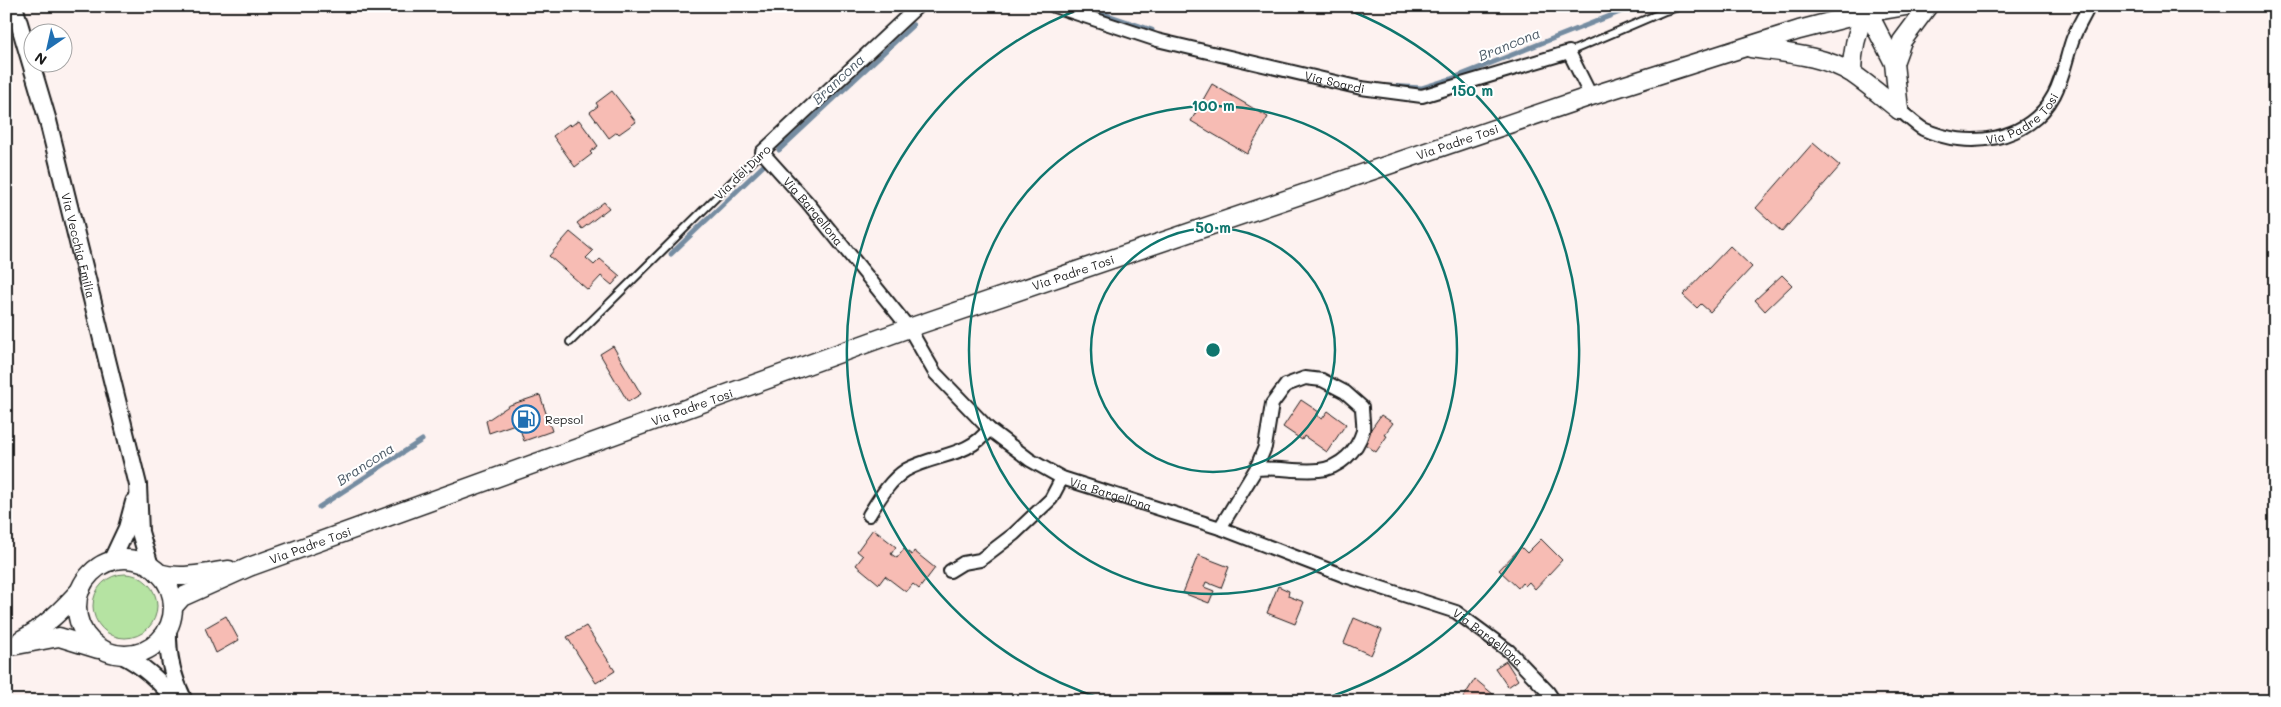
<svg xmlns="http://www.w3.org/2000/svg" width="2281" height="707" font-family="Mali,sans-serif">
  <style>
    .green { fill: #b5e3a2; stroke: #68805f }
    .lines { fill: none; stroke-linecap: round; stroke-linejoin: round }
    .stream { stroke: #748ca1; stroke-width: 5 }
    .building { fill: #f7bcb4; stroke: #1c1c1c }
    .service-casing { stroke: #1c1c1c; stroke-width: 10 }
    .minor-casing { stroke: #1c1c1c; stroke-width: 16 }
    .tertiary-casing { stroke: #1c1c1c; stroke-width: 20 }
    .secondary-casing { stroke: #1c1c1c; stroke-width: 21 }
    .service { stroke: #fff; stroke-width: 6 }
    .minor { stroke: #fff; stroke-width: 12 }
    .tertiary { stroke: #fff; stroke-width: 16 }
    .secondary { stroke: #fff; stroke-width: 18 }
    .ring { fill: none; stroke: #0f766e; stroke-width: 2.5 }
    .labels { text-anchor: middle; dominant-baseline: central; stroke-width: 4; stroke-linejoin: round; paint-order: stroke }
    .street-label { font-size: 12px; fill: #1c1c1c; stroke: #fff }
    .poi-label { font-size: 12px; fill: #1c1c1c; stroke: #fff; text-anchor: start }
    .water-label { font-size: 14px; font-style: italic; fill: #4f5d69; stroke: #fff }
    .centre { fill: #0f766e; stroke: #fff; stroke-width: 2.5 }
    .ring-label { font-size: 15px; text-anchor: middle; font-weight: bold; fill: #0f766e; stroke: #fff; stroke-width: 4; stroke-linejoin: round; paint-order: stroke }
  </style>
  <rect width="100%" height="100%" fill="#fdf2f0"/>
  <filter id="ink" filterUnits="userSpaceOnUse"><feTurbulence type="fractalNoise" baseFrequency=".02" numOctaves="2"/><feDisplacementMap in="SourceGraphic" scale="10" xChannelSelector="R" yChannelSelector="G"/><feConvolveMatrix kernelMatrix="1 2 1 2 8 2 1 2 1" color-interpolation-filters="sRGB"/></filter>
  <g filter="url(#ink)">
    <circle class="green" cx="125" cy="606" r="32"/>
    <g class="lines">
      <g class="stream">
        <path d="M1081,6L1152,30"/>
        <path d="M1388,86L1422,88L1451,79L1635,6"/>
        <path d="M779,150L913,25"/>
        <path d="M671,254L763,166"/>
        <path d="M319,507L422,440"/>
      </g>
    </g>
    <g class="building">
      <path d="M1212,84L1268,117L1247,154L1191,121Z"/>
      <path d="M612,91L636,122L619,134L617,132L609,138L590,112L598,106L596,103Z"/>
      <path d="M579,120L598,146L590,152L592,154L575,167L553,136L569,124L571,126Z"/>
      <path d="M1813,143L1840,166L1782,232L1756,208Z"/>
      <path d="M604,202L609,208L582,229L577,223Z"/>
      <path d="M570,232L593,251L586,258L594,265L600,259L620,276L612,285L601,276L588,290L549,256Z"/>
      <path d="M1730,246L1752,267L1710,312L1701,304L1697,308L1683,295Z"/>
      <path d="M1782,275L1792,285L1765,311L1755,300Z"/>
      <path d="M613,346L641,394L628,402L600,354Z"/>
      <path d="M540,395L552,431L524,441L518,423L489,433L486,421L510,405Z"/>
      <path d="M1301,400L1319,412L1316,415L1322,419L1328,411L1346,424L1327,452L1304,436L1302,440L1283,427Z"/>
      <path d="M1381,415L1393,423L1384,435L1387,436L1376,452L1362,442Z"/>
      <path d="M873,529L896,547L891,554L897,558L904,549L912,555L914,551L935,568L919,589L913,584L906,592L885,576L879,584L856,565L863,556L857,551Z"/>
      <path d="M1541,539L1562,560L1535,589L1529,582L1525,586L1522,583L1518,588L1499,570L1521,547L1527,553Z"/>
      <path d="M1198,555L1229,567L1221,588L1206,582L1204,587L1214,591L1209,603L1183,593Z"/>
      <path d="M1278,586L1289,591L1288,596L1304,602L1295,624L1267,613Z"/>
      <path d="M226,616L239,640L216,653L205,628Z"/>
      <path d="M1354,618L1382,630L1371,655L1344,643Z"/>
      <path d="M586,626L615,671L596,683L567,637Z"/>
      <path d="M1506,661L1518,680L1508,687L1495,668Z"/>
      <path d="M1475,679L1494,695L1500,701H1467L1463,698Z"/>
    </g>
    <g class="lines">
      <g class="service-casing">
        <g id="service">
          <path d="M1569,52L1665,11L1682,6"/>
          <path d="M570,342L762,152"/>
        </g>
      </g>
      <g class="minor-casing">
        <g id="minor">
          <path id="s1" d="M918,6L762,152L808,203L909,328L935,373L989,429L1030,460L1062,478L1220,528L1345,576L1456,612L1509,651L1548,692L1554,701"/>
          <path id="s2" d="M1054,6L1157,40L1361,88L1422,96L1569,52L1591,96"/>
          <path id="s3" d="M1899,110C1907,116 1915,124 1923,129C1968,150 2029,142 2054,95C2063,78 2066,59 2072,41C2076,29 2084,17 2089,6"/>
          <path d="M869,515C879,499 890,480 906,470C934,454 969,457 989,429"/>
          <path d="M1220,528L1256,469L1265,447L1272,404L1286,385L1305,378L1322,380L1345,392L1362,407C1362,414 1364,424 1363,431C1357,451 1340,468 1319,470C1298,472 1277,467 1256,469"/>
          <path d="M950,571L963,563L980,560L1014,534L1051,499L1062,478"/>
        </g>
      </g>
      <g class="tertiary-casing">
        <g id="tertiary">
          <path id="s4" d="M14,6L48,121L138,485L140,532L150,566"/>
          <path d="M111,562L127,528L134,502"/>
          <path d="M168,630C167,655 173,679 184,701"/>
          <path d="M122,655C144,666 161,682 176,701"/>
        </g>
      </g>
      <g class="secondary-casing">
        <g id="secondary">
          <path d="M1865,13L1875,26L1894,63L1899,110"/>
          <path d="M1751,48C1784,53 1824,55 1853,74C1869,85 1884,98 1899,110"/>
          <path d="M1894,63L1902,41L1928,6"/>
          <path d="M1852,73C1852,51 1856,33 1865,13"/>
          <circle cx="125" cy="607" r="48"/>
          <path d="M158,573C182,580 204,573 229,570"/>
          <path id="s5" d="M173,607L182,597L249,567L909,328L1591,96L1799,30L1865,13L1906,6"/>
          <path d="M21,640C45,627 63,609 81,589"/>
          <path d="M6,647L59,637L98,649"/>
        </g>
      </g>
      <use href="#service" class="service"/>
      <use href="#minor" class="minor"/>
      <use href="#tertiary" class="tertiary"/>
      <use href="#secondary" class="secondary"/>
    </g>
  </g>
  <g class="ring">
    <circle cx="1213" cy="350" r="122"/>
    <circle cx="1213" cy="350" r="244"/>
    <path d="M1106 700A366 366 0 0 1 1085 7M1341 7A366 366 0 0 1 1320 700"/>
  </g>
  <defs>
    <g id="fuel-ring" transform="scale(1.4375)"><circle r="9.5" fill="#fff" stroke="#1f6fb2" stroke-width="1.5"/><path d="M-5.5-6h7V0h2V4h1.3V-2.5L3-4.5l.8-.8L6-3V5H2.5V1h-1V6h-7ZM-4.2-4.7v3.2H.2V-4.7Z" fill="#1f6fb2"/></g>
  </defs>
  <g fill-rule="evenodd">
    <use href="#fuel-ring" x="526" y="419"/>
  </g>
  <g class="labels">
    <g class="street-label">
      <text stroke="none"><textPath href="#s2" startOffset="291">Via Soardi</textPath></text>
      <text stroke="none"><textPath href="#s3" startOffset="138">Via Padre Tosi</textPath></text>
      <text stroke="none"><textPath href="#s5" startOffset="1368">Via Padre Tosi</textPath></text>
      <text transform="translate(742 172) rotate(-44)">Via del Duro</text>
      <text stroke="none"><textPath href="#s1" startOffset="292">Via Bargellona</textPath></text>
      <text stroke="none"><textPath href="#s4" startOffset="248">Via Vecchia Emilia</textPath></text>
      <text stroke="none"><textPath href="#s5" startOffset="962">Via Padre Tosi</textPath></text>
      <text stroke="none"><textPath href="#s5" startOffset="558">Via Padre Tosi</textPath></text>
      <text stroke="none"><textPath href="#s1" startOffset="712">Via Bargellona</textPath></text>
      <text stroke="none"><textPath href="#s5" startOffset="152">Via Padre Tosi</textPath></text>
      <text stroke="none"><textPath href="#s1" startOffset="1118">Via Bargellona</textPath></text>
    </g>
    <g class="poi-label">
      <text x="545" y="419">Repsol</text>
    </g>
    <g class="water-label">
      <text transform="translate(1509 44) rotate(-22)">Brancona</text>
      <text transform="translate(838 79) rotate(-43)">Brancona</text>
      <text transform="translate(365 464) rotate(-33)">Brancona</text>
    </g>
  </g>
  <circle cx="1213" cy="350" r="8" class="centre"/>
  <g class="ring-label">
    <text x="1472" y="96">150 m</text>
    <text x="1213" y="111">100 m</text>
    <text x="1213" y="233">50 m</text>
  </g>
  <rect width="2281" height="707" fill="none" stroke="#fff" stroke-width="25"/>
  <rect x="12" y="12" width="2256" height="682" fill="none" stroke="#1c1c1c" stroke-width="2" filter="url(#ink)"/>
  <g transform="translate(48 48) rotate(214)"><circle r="24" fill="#ffffff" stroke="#a4a4a4"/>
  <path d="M0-4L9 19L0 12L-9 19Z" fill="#1f6fb2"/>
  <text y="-8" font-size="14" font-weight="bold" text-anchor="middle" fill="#1c1c1c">N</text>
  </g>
</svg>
